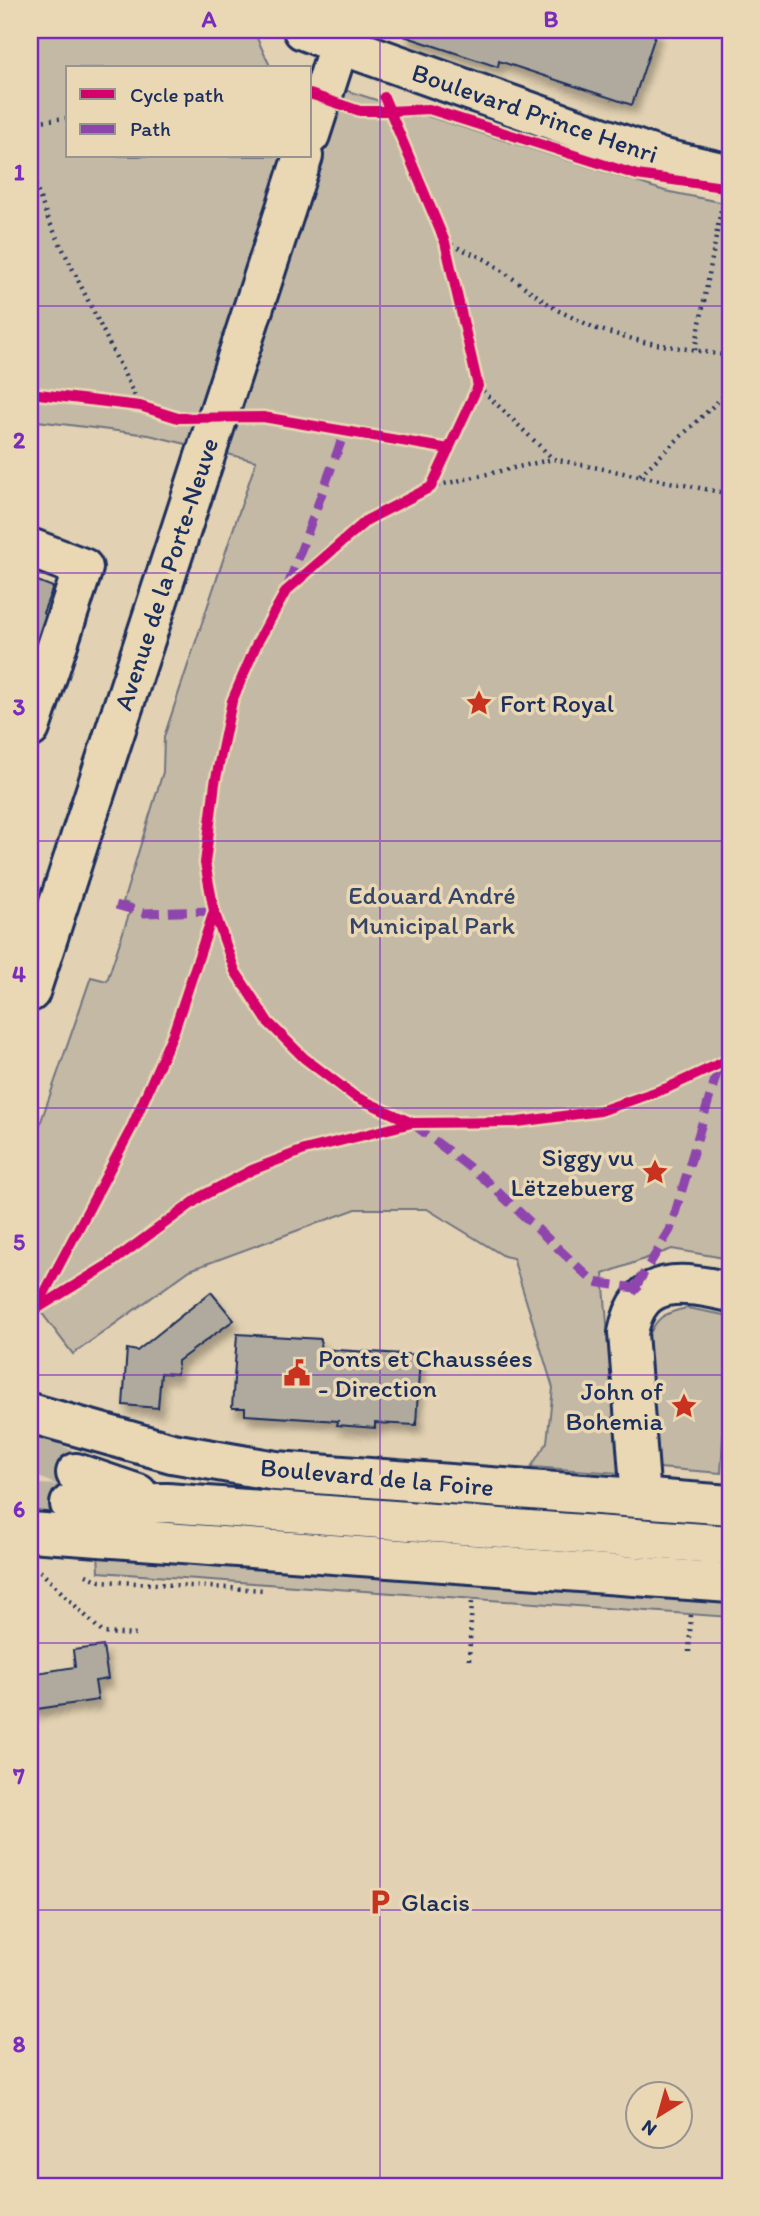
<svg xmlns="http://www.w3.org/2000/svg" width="760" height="2216" font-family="Itim,sans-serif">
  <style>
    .green { fill: #c4b9a5; stroke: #707482; stroke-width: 2 }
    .building { fill: #b0a99d; stroke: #1b2f5e; stroke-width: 2; filter: url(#shadow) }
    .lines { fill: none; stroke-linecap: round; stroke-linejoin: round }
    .major-tunnel { stroke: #bab1a1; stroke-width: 38; stroke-dasharray: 38 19; stroke-linecap: butt }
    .minor-casing { stroke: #1b2f5e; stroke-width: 44 }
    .major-casing { stroke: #1b2f5e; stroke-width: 44 }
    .path { stroke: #1b2f5e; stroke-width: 4.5; stroke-dasharray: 2 5; stroke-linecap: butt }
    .minor { stroke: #ead8b5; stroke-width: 38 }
    .major { stroke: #ead8b5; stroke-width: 38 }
    .quiet { stroke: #8e44ad; stroke-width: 9; stroke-dasharray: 18 9; stroke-linecap: butt }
    .cycleway-casing { stroke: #ead8b5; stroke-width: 15 }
    .cycleway { stroke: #d6006c; stroke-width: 10 }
    .grid { fill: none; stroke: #7b2cbf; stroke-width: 2; stroke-opacity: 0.55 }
    .labels { text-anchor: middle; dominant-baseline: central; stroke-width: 7; stroke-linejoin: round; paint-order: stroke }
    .street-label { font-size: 26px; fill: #1b2f5e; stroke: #ead8b5 }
    .poi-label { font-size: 26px; fill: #1b2f5e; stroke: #ead8b5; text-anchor: start }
    .park-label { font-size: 26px; fill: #344469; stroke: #ead8b5 }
    .neatline { fill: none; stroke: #7b2cbf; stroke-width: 2.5 }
    .grid-label { font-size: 23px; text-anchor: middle; font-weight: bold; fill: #7b2cbf }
  </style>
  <defs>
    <filter id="shadow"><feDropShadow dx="4.5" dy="8" stdDeviation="3.5" flood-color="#0004"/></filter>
  </defs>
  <rect width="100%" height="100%" fill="#e2d1b2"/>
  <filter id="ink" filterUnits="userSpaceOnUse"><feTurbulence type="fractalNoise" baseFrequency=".0143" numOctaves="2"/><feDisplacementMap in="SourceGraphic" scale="14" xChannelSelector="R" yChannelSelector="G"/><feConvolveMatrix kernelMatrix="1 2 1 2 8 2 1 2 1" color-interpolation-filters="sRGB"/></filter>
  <g filter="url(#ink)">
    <g class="green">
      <path d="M30,30H210L226,36L241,30L256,36L270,66L275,68H68V156H310V79L665,191L730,204V1259L672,1249L603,1274L619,1473L531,1467L547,1442L553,1388L513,1258L504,1256L427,1209H356L190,1270L73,1354L38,1308L30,1302V1153L91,977L107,981L132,905L123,902L163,772L164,737L256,461L149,435L30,420Z"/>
      <path d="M687,1308L730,1316L721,1473L659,1468L655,1463L647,1341C655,1318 663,1313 687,1308Z"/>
      <path d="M98,1553L730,1599V1617L99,1572Z"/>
    </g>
    <g class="building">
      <path d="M406,30H657L632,105L499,61L498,67L404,36Z"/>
      <path d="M30,578L53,587L43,613L50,624L44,642L31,646L30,650Z"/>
      <path d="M211,1292L234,1320L178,1361L177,1374L161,1373L158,1408L123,1405L127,1349L137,1351Z"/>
      <path d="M237,1334L321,1339L320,1349L420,1355L416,1425L375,1423V1428L337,1425L338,1421L245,1415V1408H232Z"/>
      <path d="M103,1646L108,1679L95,1681L98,1700L30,1710V1674L75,1667L73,1650Z"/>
    </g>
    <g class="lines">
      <g class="major-tunnel">
        <path d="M30,1452L76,1473"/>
        <path d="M30,1503L70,1504"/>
      </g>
      <g class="minor-casing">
        <g id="minor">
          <path d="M303,30L339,44"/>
          <path d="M30,548L83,568L30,728"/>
          <path d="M641,1498L628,1333C639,1273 683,1282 730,1292"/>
        </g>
      </g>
      <g class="major-casing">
        <g id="major">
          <path d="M339,44L660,158L730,174"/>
          <path d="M310,135L344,30"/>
          <path d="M30,992L303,156"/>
          <path d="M30,1413L172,1453L276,1471L730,1505"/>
          <path d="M76,1473L138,1494"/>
          <path d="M70,1504L167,1503L730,1545"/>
          <path d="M30,1532L730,1583"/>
        </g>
      </g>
      <g class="path">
        <path d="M30,122L68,118"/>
        <path d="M30,172L48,219L140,406"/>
        <path d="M445,242L487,260L557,310L597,329L644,342L730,356"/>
        <path d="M695,350L721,210"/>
        <path d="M478,386L553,459"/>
        <path d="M640,475L730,390"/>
        <path d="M431,487L553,459L730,494"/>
        <path d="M671,1406H684"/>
        <path d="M40,1571L103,1633L137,1635"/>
        <path d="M86,1575L100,1581L265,1590"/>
        <path d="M689,1652L691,1615"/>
        <path d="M469,1660L472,1601"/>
      </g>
      <use href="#minor" class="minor"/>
      <use href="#major" class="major"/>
      <g class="quiet">
        <path d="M288,585L345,431"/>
        <path d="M116,905L144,913L214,911"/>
        <path d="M413,1124L482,1177L594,1282L635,1288L644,1297"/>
        <path d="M635,1288L670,1230L719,1066"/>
      </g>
      <g class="cycleway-casing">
        <g id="cycleway">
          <path d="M310,94L360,111H389L429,109L637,175L730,188"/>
          <path d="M384,97L445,242L478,386L431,487L367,520L286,591L257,643L232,701L215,783L205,863L214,911L235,971L268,1022L304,1058L354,1096L412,1123"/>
          <path d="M30,393L140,406L178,418L263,417L449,449"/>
          <path d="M38,1308L108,1265L202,1196L252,1170L304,1150L412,1123L518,1122L600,1111L667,1088L730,1059"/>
          <path d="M30,1320L131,1129L174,1031L214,911"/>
        </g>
      </g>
      <use href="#cycleway" class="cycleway"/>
    </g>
  </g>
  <path class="grid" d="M380,30V2186M30,306H730M30,573H730M30,841H730M30,1108H730M30,1375H730M30,1643H730M30,1910H730"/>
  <defs>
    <g id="sight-bare" transform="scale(2.1)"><path d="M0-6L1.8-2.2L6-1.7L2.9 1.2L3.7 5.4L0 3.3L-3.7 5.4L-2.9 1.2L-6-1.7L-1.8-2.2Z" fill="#c8321e" stroke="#ead8b5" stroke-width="2.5" paint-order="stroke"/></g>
    <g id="civic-bare" transform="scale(2.1)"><path d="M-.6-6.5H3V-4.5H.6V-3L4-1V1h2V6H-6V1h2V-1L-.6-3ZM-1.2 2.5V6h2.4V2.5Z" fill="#c8321e" stroke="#ead8b5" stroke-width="2.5" paint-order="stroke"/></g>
    <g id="parking-bare" transform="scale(2.1)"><path d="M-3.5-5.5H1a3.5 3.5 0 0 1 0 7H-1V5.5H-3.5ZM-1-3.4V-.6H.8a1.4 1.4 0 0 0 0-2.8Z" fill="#c8321e" stroke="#ead8b5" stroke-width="2.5" paint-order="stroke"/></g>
  </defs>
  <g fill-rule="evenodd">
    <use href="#sight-bare" x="479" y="703"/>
    <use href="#sight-bare" x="655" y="1172"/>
    <use href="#civic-bare" x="297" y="1373"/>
    <use href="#sight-bare" x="684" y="1406"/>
    <use href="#parking-bare" x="380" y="1902"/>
  </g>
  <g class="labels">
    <g class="street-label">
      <text transform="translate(535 113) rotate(19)">Boulevard Prince Henri</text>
      <text transform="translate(166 574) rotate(-72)">Avenue de la Porte-Neuve</text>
      <text transform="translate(377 1477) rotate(5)">Boulevard de la Foire</text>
    </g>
    <g class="poi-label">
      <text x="500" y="703">Fort Royal</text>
      <text x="634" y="1157" text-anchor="end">Siggy vu<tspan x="634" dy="30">Lëtzebuerg</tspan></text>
      <text x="318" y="1358">Ponts et Chaussées<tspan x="318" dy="30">- Direction</tspan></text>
      <text x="663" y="1391" text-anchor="end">John of<tspan x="663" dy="30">Bohemia</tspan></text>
      <text x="401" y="1902">Glacis</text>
    </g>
    <g class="park-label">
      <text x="432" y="895">Edouard André<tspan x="432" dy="30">Municipal Park</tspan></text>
    </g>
  </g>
  <rect width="760" height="2216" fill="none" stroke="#ead8b5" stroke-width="77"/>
  <rect x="66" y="66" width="245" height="91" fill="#ead8b5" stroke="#979492" stroke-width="2"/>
  <rect x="80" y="89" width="35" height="10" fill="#d6006c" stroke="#979492" stroke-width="2"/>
  <text x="130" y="102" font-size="21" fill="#1b2f5e">Cycle path</text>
  <rect x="80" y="124" width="35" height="10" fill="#8e44ad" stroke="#979492" stroke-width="2"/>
  <text x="130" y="136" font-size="21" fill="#1b2f5e">Path</text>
  <g transform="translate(659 2115) rotate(217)"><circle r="33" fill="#ead8b5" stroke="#979492" stroke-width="2"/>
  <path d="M0-5L12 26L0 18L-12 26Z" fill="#c8321e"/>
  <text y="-10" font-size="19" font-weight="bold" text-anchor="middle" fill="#1b2f5e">N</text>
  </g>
  <rect x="38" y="38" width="684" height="2140" class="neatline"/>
  <g class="grid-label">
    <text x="209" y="27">A</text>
    <text x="551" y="27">B</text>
    <text x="19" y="180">1</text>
    <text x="19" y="448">2</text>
    <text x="19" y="715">3</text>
    <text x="19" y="982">4</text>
    <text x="19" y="1250">5</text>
    <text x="19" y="1517">6</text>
    <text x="19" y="1784">7</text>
    <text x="19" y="2052">8</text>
  </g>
</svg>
